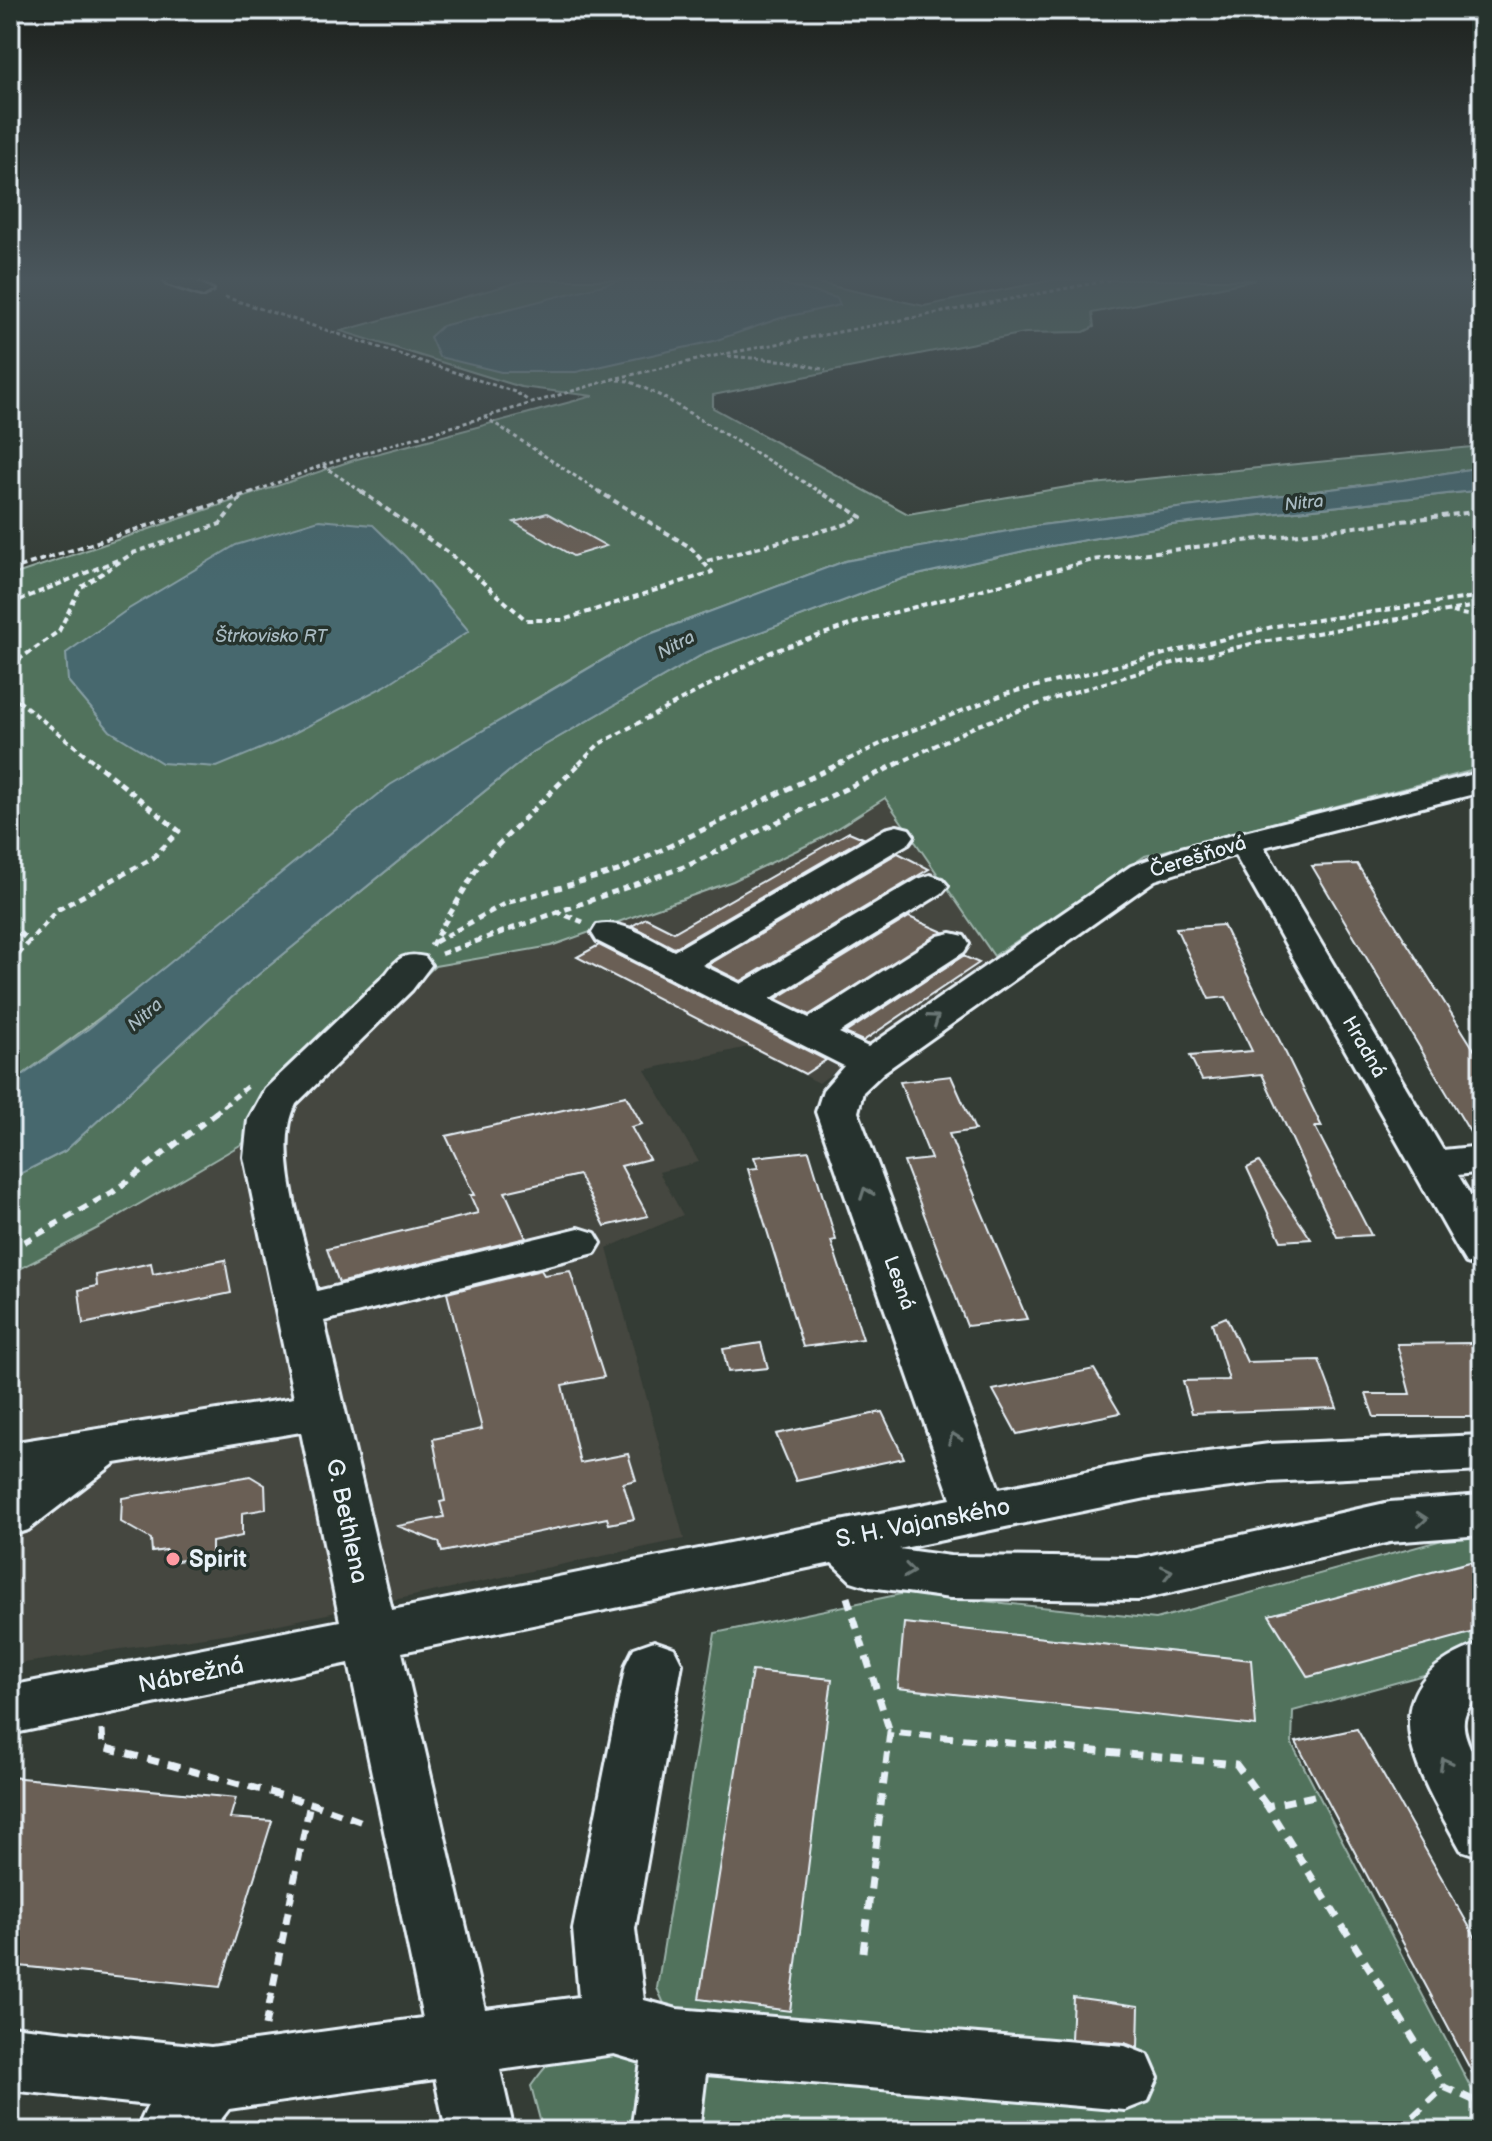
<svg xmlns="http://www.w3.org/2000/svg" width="1492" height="2141" font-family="'Balsamiq Sans',sans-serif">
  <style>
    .built { fill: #44463f }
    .green { fill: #51725c; stroke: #9cb2aa; stroke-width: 2 }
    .water { fill: #47686e; stroke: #879fa5; stroke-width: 2 }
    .building { fill: #6a5e55; stroke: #e8f1f8; stroke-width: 2 }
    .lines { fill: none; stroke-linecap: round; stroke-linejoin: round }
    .minor-casing { stroke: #e8f1f8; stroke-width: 6 }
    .path-far4 { stroke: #e8f1f8; stroke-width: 3; stroke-dasharray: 4 3; stroke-linecap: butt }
    .path-far3 { stroke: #e8f1f8; stroke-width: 4; stroke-dasharray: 6 4; stroke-linecap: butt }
    .path-far2 { stroke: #e8f1f8; stroke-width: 5; stroke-dasharray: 7 5; stroke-linecap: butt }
    .path-far1 { stroke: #e8f1f8; stroke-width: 6; stroke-dasharray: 9 7; stroke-linecap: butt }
    .path { stroke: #e8f1f8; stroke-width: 7; stroke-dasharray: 12 9; stroke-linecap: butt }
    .minor { fill: #26332d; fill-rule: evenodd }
    .oneway { stroke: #6a7674 }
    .poi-dot { fill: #ff9aa2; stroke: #26332d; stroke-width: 3 }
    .labels { text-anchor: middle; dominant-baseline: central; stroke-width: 7; stroke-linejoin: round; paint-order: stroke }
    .far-water-label { font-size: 18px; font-style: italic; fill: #a8bac1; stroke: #26332d }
    .street-label { font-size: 20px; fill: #e8f1f8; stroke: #26332d }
    .near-street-label { font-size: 24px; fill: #e8f1f8; stroke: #26332d }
    .near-poi-label { font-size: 24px; font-weight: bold; fill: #e8f1f8; stroke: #26332d; text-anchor: start }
  </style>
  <rect width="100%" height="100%" fill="#343c35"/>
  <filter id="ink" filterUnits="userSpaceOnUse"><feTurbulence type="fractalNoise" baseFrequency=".0125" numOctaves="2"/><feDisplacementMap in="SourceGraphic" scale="16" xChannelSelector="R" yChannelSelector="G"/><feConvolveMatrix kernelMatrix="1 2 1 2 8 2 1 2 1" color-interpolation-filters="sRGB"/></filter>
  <g filter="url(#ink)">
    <path class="built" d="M885,798L994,956L819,1083L748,1047L645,1070L699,1162L659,1172L683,1215L607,1248L684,1539L246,1631L10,1665V1274L98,1228L259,1134L435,966L551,946L733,881L820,839Z"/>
    <g class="green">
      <path d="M526,280H804L924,306L1052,280H1256L1092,313L1094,327L1084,332L1025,333L713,395V408L908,514L1073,486L1482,446V467L1403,480L1041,525L845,561L642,637L520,708L10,1084V576L357,459L593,396L521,387L341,331Z"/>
      <path d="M1482,490V768L1145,856L994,956L885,798L820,839L733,881L551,946L435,966L259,1134L98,1228L10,1274V1179L65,1151L242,988L533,752L707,652L904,578L1028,550L1171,525Z"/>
      <path d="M1482,1529V1659L1293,1711L1292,1744L1472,2090L1482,2094V2131H543L531,2086C561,2043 573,2044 622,2044L649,2072L670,2017L657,1988L715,1633L906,1593L1156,1619Z"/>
    </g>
    <g class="water">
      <path d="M622,280H768L837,298L840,305L781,318L714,341L576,372H501L439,357L430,337L442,326Z"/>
      <path d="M1482,467V490L1171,525L1028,550L904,578L707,652L533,752L242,988L65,1151L10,1179V1084L88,1029L390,785L642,637L845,561L1041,525L1403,480Z"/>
      <path d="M319,520L373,525L406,557L469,631L385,686L277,742L217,767L162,763L110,731L68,681L66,653L127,610L236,545Z"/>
    </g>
    <g class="building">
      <path d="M547,513L606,546L573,556L514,522Z"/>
      <path d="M849,832L863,838L674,948L632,926L646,918L674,932Z"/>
      <path d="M898,853L929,869L741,981L708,965Z"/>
      <path d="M1357,864L1482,1062V1143L1477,1144L1312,866Z"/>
      <path d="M909,917L943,932L809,1015L776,999Z"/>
      <path d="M1223,925L1322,1127H1315L1371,1235L1337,1237L1262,1074L1202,1080L1190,1056L1252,1051L1226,997L1209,999L1176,928Z"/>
      <path d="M599,945L826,1060L805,1074L577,957Z"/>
      <path d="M963,956L979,963L863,1041L845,1033Z"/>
      <path d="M951,1076L975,1130L949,1134L1027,1319L967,1326L904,1162L931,1159L900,1082Z"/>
      <path d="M626,1096L642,1124L631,1127L649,1159L621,1166L648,1216L605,1226L579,1175L505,1192L526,1238L339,1283L327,1249L478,1213L470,1195H474L446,1136Z"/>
      <path d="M809,1151L836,1240L831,1241L863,1339L803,1347L748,1169L758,1168L754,1157Z"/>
      <path d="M1259,1162L1311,1239L1281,1241L1247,1168Z"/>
      <path d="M225,1260L231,1293L83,1324L79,1290L97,1286L96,1275L151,1263L153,1274Z"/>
      <path d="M541,1270L544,1275L570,1271L604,1377L562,1385L580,1463L628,1454L636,1480L623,1483L634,1519L609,1524L607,1518L442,1552L439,1542L398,1526L444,1517L440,1502L445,1501L433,1439L482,1429L447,1293Z"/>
      <path d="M1226,1317L1247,1362L1319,1360L1337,1408L1192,1413L1183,1381L1229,1380L1212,1323Z"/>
      <path d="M761,1343L768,1368L728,1372L723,1349Z"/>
      <path d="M1471,1343L1482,1365V1417H1374L1366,1394H1410L1397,1344Z"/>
      <path d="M1094,1369L1120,1413L1017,1434L993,1390Z"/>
      <path d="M882,1412L904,1458L796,1481L776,1434Z"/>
      <path d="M250,1476L265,1485L266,1509L242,1513V1536L212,1542V1555L166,1563V1550L152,1552L151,1539L121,1522L122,1498Z"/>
      <path d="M1470,1562L1482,1578V1630L1308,1677L1269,1615Z"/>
      <path d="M904,1623L1251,1660L1256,1726L898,1688Z"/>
      <path d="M752,1671L832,1679L790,2011L699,1999Z"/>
      <path d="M1357,1729L1482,1949V2091L1296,1742Z"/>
      <path d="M10,1777L236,1798L230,1818L272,1821L220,1987L10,1965Z"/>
      <path d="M1073,1997L1139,2006L1138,2048L1125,2043L1071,2039Z"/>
    </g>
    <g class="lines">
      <g class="minor-casing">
        <g id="minor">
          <path d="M165,280H194L213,290L203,296L167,284Z"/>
          <path d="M1482,772V792L1264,847L1443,1150L1482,1146V1172L1458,1175L1482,1215V1268L1466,1263L1460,1253L1235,855L1155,880L884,1072L863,1092L858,1112L999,1489L1146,1460L1269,1444L1482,1435V1471L1269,1482L1146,1498L899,1549L950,1556L1138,1558L1390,1502L1482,1495V1535L1390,1542L1138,1600L950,1598L870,1587L851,1581L832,1563L402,1652L485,2009L579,1997L573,1929L626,1664L634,1648L654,1641L674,1648L682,1664L635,1929L644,2000L677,2009L1125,2046L1148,2055L1158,2078L1148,2101L1125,2110L706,2074L699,2131H631L641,2062L614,2054L500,2070L514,2131H446L435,2079L229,2109L212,2131H136L148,2105L10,2090V2026L211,2047L423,2018L349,1663L10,1734V1686L340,1621L301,1432L115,1463L28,1530L10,1536V1489L24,1478L10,1481V1443L294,1398L244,1157L248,1120L265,1089L386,974C398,958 404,952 425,957L431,965L412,990L296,1104C272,1152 305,1240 317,1291L579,1228L595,1233L601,1243L595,1253L324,1321L392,1610L951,1499L816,1112L823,1090L844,1066L597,941L592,933L597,925C624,919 650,939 674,951L885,829L897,826L909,829L914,836L909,843L702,965L741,984L918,879L930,875L942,879L948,886L942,893L770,999L809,1018L938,936L951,933L964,936L969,944L964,952L839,1033L868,1047L1131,866L1181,848Z"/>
          <path d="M1482,1643V1695C1442,1722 1480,1753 1482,1781C1484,1806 1482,1832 1482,1857L1461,1850C1418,1773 1360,1685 1482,1643Z"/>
        </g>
      </g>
      <g class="path-far4">
        <path d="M225,297L515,392L529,401"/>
        <path d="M728,356L789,361L826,370"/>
        <path d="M618,380L629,381L663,397L822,493"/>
        <path d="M485,417L601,493"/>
        <path d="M323,466L364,493"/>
        <path d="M251,493L323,465L613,379L719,355L1110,280"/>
      </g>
      <g class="path-far3">
        <path d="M361,491L454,557L526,620H563L712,572L690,547L598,491"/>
        <path d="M707,561L844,525L862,517L818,491"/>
        <path d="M10,570L256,491"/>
        <path d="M10,604L120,559"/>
        <path d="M1452,612L1482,618"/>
        <path d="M10,666L59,631L80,588L133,553L220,524L241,497"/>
        <path d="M10,694L97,764"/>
        <path d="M579,764L599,744L771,652L858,622L1093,560L1482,511"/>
        <path d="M839,764L893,738L1005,694L1276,626L1482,596"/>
        <path d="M897,764L976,726L1067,694L1165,665L1251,644L1482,605"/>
      </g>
      <g class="path-far2">
        <path d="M555,911L583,922"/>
        <path d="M10,925L30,942"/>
        <path d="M435,942L506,903L618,871L843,762"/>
        <path d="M431,946L480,863L581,762"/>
        <path d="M441,954L689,865L901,762"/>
        <path d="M10,964L57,910L153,858L179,831L94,762"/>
        <path d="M214,1114L249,1085"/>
      </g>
      <path class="path-far1" d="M10,1250L113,1192L217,1112"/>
      <g class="path">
        <path d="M847,1597L890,1732"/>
        <path d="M102,1730L103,1747L310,1803L368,1824"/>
        <path d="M1314,1796L1267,1806L1444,2087"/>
        <path d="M863,1952L890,1732L1236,1764L1267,1806"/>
        <path d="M265,2026L310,1803"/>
        <path d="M10,2110L21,2131"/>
        <path d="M1398,2131L1444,2087L1482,2104"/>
      </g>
      <use href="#minor" class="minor"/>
    </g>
    <defs><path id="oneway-chevron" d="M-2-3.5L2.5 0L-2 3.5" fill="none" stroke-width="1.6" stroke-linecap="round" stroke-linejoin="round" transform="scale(2)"/></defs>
    <g class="oneway">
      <use href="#oneway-chevron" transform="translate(934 1019) rotate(-35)"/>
      <use href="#oneway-chevron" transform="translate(866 1193) rotate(-110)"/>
      <use href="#oneway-chevron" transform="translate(954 1438) rotate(-110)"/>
      <use href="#oneway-chevron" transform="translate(1422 1519) rotate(-5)"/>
      <use href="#oneway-chevron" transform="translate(909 1571) rotate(8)"/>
      <use href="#oneway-chevron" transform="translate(1167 1572) rotate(-13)"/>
      <use href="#oneway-chevron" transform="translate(1445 1763) rotate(-118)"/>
    </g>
  </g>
  <linearGradient id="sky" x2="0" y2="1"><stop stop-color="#1d211d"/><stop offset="0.48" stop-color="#4a565c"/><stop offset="1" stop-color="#4a565c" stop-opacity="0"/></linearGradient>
  <rect width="1492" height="580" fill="url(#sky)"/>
  <circle class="poi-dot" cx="173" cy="1559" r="8"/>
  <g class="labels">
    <g class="far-water-label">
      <text transform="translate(1304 503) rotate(-6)">Nitra</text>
      <text x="271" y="636">Štrkovisko RT</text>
      <text transform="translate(676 645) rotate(-28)">Nitra</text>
      <text transform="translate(145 1015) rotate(-41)">Nitra</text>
    </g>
    <g class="street-label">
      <text transform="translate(1198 857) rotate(-17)">Čerešňová</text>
      <text transform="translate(1364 1047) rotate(60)">Hradná</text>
      <text transform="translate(899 1283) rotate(70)">Lesná</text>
    </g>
    <g class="near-street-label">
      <text transform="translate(347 1521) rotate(78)">G. Bethlena</text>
      <text transform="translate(923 1523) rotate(-11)">S. H. Vajanského</text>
      <text transform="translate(191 1675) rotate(-11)">Nábrežná</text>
    </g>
    <g class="near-poi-label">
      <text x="189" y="1559">Spirit</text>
    </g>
  </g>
  <rect width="1492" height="2141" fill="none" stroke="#26332d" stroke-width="40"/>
  <rect x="20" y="20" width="1452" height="2101" fill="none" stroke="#e8f1f8" stroke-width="3" filter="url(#ink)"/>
</svg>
